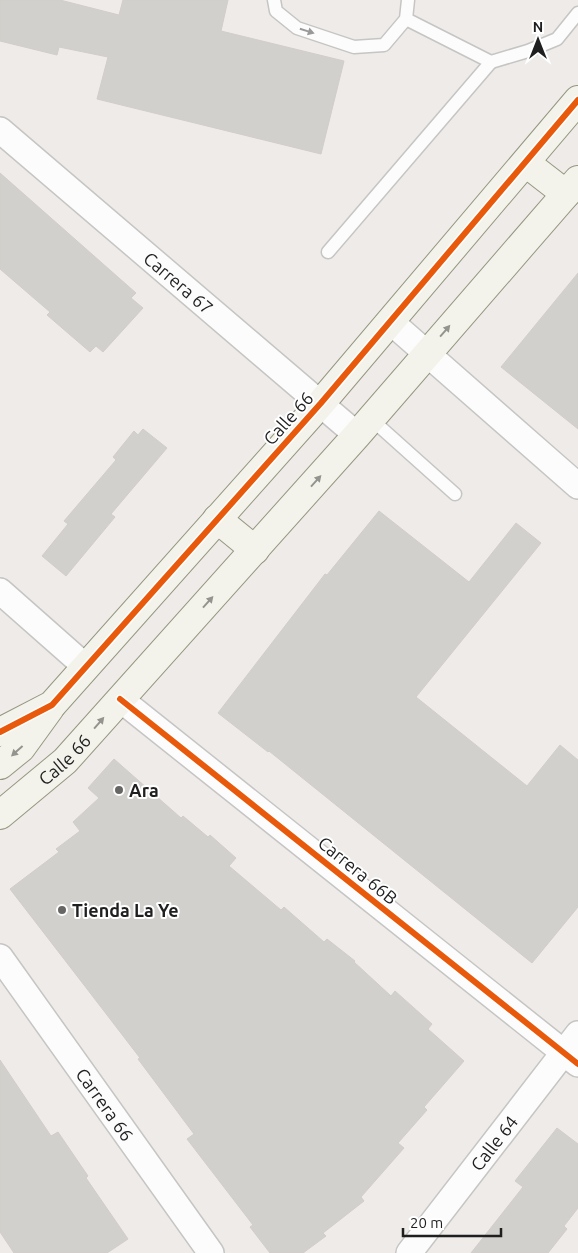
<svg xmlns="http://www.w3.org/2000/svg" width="578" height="1253" font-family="Ubuntu,sans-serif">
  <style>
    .building { fill: #d2d0cd; stroke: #d1cdca }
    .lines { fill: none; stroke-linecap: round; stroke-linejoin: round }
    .lane-casing { stroke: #c6c5c4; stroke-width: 15 }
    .street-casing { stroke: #c6c5c4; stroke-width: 28 }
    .secondary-casing { stroke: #969780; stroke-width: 30 }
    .lane { stroke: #fcfcfc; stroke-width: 12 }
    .street { stroke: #fcfcfc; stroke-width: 25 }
    .secondary { stroke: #f3f3eb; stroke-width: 28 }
    .cycleway-casing { stroke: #fff; stroke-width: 9 }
    .cycleway { stroke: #e8590c; stroke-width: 6 }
    .oneway { fill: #999 }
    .oneway2 { fill: #94948f }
    .poi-dot { fill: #676665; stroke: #fff; stroke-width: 2 }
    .labels { text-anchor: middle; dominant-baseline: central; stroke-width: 4; stroke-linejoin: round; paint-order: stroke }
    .street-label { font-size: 18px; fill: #1f1f1f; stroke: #fff }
    .poi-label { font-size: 18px; font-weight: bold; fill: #1f1f1f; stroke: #fff; text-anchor: start }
  </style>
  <rect width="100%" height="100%" fill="#eeebe8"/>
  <g class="building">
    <path d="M0,0H60L119,15L123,0H228L221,31L344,61L321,154L97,99L108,57L59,47L57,55L0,41Z"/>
    <path d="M0,173L136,293L131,298L143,308L103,352L96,346L90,352L47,315L50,312L0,269Z"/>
    <path d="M578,273V429L501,367Z"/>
    <path d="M143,429L167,448L111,514L115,517L66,576L42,556L68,524L64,521L116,460L113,457L134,431L138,435Z"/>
    <path d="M379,511L469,582L516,523L541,543L416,697L527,786L560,745L578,760V907L532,963L269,751L268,752L218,713L325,574L327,575Z"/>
    <path d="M114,759L181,818L183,816L208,837L210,835L236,858L229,866L281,910L284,907L324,942L327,939L355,961L354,962L391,996L395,991L432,1024L428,1029L464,1061L424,1107L427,1110L398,1143L404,1148L361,1197L364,1201L323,1233L326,1236L303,1253H270L250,1227L253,1225L187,1139L194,1134L138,1059L140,1058L84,985L10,889L59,852L56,849L80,831L73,822L99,798L88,788Z"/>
    <path d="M0,1060L51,1136L58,1132L88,1176L86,1178L128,1239L107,1253H14L0,1232Z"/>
    <path d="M557,1128L578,1144V1208L564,1226L567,1229L548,1253H471L523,1187L515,1181Z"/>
  </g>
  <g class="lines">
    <g class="lane-casing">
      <g id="lane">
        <path d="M274,0L276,11L297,28L354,47L384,45L406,19L408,0"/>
        <path d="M406,19L491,62L528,51L557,39L578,13"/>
        <path d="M328,252L491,62"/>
        <path d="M370,418L455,494"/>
      </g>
    </g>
    <g class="street-casing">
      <g id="street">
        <path id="s1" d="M0,130L357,435"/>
        <path d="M391,322L578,486"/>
        <path d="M0,591L86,667"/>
        <path d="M120,699L578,1064"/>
        <path id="s2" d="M0,957L211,1253"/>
        <path id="s3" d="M409,1253L578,1034"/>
      </g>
    </g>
    <g class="secondary-casing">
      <g id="secondary">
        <path d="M526,163L566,194"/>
        <path d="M217,519L255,550"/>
        <path d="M0,732L52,705L321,403L578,100"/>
        <path d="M0,765L21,748L50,708"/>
        <path id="s4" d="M0,815L65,761L357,435L578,180"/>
      </g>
    </g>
    <use href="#lane" class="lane"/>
    <use href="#street" class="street"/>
    <use href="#secondary" class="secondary"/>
    <g class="cycleway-casing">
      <g id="cycleway">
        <path d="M120,699L578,1064"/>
        <path d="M0,732L52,705L321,403L578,100"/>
      </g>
    </g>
    <use href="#cycleway" class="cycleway"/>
  </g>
  <defs><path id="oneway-solid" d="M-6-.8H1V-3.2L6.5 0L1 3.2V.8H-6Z" transform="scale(1.25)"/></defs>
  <use class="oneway" href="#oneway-solid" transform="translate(307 31) rotate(18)"/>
  <g class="oneway2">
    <use href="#oneway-solid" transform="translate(445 331) rotate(-49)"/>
    <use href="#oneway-solid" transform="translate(316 481) rotate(-48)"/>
    <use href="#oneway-solid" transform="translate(208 602) rotate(-48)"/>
    <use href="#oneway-solid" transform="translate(99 723) rotate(-49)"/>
    <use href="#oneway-solid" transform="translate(17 751) rotate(138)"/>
  </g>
  <g class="poi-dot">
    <circle cx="119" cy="790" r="5"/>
    <circle cx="62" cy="910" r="5"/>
  </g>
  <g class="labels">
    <g class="street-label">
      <text stroke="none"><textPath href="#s1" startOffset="235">Carrera 67</textPath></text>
      <text transform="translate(288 418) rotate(-48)">Calle 66</text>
      <text stroke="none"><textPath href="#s4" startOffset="85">Calle 66</textPath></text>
      <text transform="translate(358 870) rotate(39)">Carrera 66B</text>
      <text stroke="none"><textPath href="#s2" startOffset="181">Carrera 66</textPath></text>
      <text stroke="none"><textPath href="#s3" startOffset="139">Calle 64</textPath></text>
    </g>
    <g class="poi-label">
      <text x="129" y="790">Ara</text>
      <text x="72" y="910">Tienda La Ye</text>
    </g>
  </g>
  <g transform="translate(538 40)" stroke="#ffffff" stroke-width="4" paint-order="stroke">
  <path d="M0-4L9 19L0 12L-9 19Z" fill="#1f1f1f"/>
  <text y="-8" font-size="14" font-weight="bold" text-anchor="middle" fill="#1f1f1f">N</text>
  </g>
  <path d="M403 1228v8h98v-8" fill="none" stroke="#1f1f1f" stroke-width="2.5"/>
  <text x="410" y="1228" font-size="15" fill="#1f1f1f" stroke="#ffffff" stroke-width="4" paint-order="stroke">20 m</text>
</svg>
